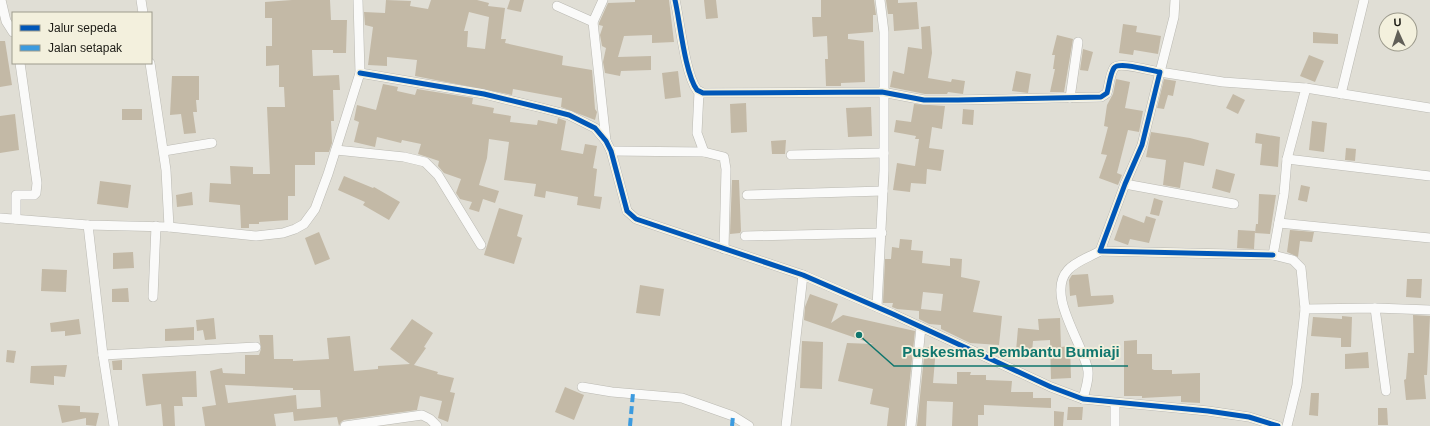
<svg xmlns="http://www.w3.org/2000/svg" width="1430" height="426" font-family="Helvetica,sans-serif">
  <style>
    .building { fill: #c3b9a6; fill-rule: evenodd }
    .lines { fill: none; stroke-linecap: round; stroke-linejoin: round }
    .minor-casing { stroke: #bab9b2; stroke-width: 10 }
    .minor { stroke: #fafaf9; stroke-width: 9 }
    .quiet { stroke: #3c9bdf; stroke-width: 4; stroke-dasharray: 8 4; stroke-linecap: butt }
    .cycleway-casing { stroke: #f3f0dd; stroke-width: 8 }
    .cycleway { stroke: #0057b8; stroke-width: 5 }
    .leader { fill: none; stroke: #0f766e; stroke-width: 1.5 }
    .callout-dot { fill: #0f766e; stroke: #f3f0dd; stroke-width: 1.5 }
    .callout-label { font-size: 15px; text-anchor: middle; font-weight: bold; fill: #0f766e; stroke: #f3f0dd; stroke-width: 3.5; stroke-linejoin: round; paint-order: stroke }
  </style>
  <rect width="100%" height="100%" fill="#e0ded5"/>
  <g class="building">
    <path d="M292,0H330L331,20H347L346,53H333V50H312L313,76L339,75L340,90H333L334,121H331L332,143L329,152H315V165H295V196H288V220L259,222V224H249V228H241L240,205L209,202L210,183L231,184L230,166L253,167V174H270L267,107H285L284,87H279V65L266,66V46H272V18H265V2Z"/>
    <path d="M386,0L411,1L410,6L428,9L431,0H477L489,3L488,6L505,8L501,39H506L505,43L563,56L562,65L592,70L595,109L597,112L595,120L561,107L562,98L513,89L512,95L415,76L417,60L387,57V66L368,65L373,27L365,25L364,12L385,13ZM469,12L489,17L485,49L467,47L468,31H464Z"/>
    <path d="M510,0H524L521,12L507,9Z"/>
    <path d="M635,0H669L674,42L652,43V35L624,36L618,57L651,56V70L621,71L620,76L605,73L603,62L606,48L602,46L600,35L603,26L599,25V23L608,3L635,2Z"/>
    <path d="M704,0H716L718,18L706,19Z"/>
    <path d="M821,0H874L876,15H873V32L848,34V39L864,41L865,82L841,83V86H826L825,59H828L827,36L813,37L812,17H821Z"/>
    <path d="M886,0H898V3L917,2L919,29L894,31L893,14H888Z"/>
    <path d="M1123,24L1137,26L1136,32L1161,36L1158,54L1134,50L1133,55L1119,53Z"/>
    <path d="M930,26L932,53L928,78L951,82L952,79L965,81L963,94L948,92L947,94H925L890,87L893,71L904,74L908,47L922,49L921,27Z"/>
    <path d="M1313,32L1338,34V44L1313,43Z"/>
    <path d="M1057,35L1073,39L1064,92H1050L1055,69H1053L1055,55H1052Z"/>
    <path d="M0,41H5L12,85L0,87Z"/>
    <path d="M1083,49L1093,52L1088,71L1080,70Z"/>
    <path d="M1309,55L1324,61L1315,82L1300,76Z"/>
    <path d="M678,71L681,97L665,99L662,73Z"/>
    <path d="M1016,71L1031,74L1028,93L1012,91Z"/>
    <path d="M172,76H199V100H196L197,112H193L196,133L184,134L181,114L170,115Z"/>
    <path d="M1116,79L1130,82L1125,108L1143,111L1139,132L1128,130L1117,173L1122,175L1118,185L1099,178L1107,155L1101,154L1108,127L1104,126L1107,105L1113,94Z"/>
    <path d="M1164,79L1176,81L1173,96L1168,95L1164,109L1157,108Z"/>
    <path d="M383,84L398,87L397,91L415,95L417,89L473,98L472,104L494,108L493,113L511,116L510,122L537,125L538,120L557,124L558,118L566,121L561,150L583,154L585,144L597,146L593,168L597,169L594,196L602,197L600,209L577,205L578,197L546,191L545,198L534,196L536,184L504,180L509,142L489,139L487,158L479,185L499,191L495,203L483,199L479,212L469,209L472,202L460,199L456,193L461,179L444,173L438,166L439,161L418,154L421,144L402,140L401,143L377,137L375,147L354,142L359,122L354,120L357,105L376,110Z"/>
    <path d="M1233,94L1245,100L1238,114L1226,108Z"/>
    <path d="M746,103L747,132L731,133L730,104Z"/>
    <path d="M914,104L945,106L942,129L932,127L929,148L944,150L941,171L927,169L926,184L911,183L910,192L893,190L897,163L915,166L919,139H915L916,136L894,132L896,120L911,122Z"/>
    <path d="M871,107L872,136L848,137L846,108Z"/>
    <rect x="122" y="109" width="20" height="11"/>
    <path d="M963,109L974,110L973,125L962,124Z"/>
    <path d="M15,114L19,150L0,153V116Z"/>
    <path d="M1312,121L1327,123L1324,152L1309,150Z"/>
    <path d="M1151,132L1190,138L1209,143L1204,166L1184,162L1180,188L1163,185L1166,160L1146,157Z"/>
    <path d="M1256,133L1280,137L1278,167L1260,165L1262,144L1255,143Z"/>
    <path d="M786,140L785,154H772L771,141Z"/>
    <path d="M1346,148L1356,149L1355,161L1345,160Z"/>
    <path d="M1216,169L1235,174L1230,193L1212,188Z"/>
    <path d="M344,176L373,188L374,187L400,202L389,220L363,205L365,202L338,190Z"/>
    <path d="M732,180H739L741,231L740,233L730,234Z"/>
    <path d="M100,181L131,185L128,208L97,204Z"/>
    <path d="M1301,185L1310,187L1307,202L1298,200Z"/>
    <path d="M192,192L193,205L177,207L176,195Z"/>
    <path d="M1259,194L1276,195L1270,234L1255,233L1256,224H1258Z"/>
    <path d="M1154,198L1163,201L1159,216L1150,214Z"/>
    <path d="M499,208L523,215L517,236L522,238L514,264L484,255Z"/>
    <path d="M1123,215L1144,223L1146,216L1156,219L1149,243L1130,239L1128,245L1114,240Z"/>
    <path d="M1238,230L1255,231L1254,249L1237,248Z"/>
    <path d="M1290,230L1314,232L1312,242L1300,241L1298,257L1287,252Z"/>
    <path d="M319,232L330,259L315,265L305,238Z"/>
    <path d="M900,239L912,240L911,250L923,251L922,263L950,266V258L962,259L961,277L980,281L973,312L1002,316L999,345L970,343L941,329V325L929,324L919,319V311L897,309L892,307L893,303H883L885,259H891L892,247L899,248ZM923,292L943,294L941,311L921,309Z"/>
    <path d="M133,252L134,268L113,269V253Z"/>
    <path d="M42,269L67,270L66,292L41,291Z"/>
    <path d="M1088,274L1091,296L1113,295L1114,302L1112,304L1078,307L1076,295L1070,296L1069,280L1072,275Z"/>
    <path d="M1407,279H1422L1421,298L1406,297Z"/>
    <path d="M640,285L664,289L660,316L636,313Z"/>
    <path d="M128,288L129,302H112V289Z"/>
    <path d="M810,294L838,304L831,323L843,315L915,331L905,426H887L889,408L870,404L873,389L838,381L847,343L873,344L804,320L805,307Z"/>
    <path d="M1413,315L1430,316L1427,375H1424L1426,399L1406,400L1404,380L1406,379L1408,353H1414Z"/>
    <path d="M1342,316L1352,317L1351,347H1341V338L1311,336L1313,317L1342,319Z"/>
    <path d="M214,318L216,339L205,340L203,330L197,331L196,320Z"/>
    <path d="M1060,318L1061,347L1070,346L1071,378L1051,379L1050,340L1033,341L1032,353L1016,351L1018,328L1039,330L1038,319Z"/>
    <path d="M79,319L81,334L65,336V331L51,332L50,323Z"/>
    <path d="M412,319L433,333L424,347L426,348L414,365L438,372L437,374L454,378L450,392L455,393L448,422L438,418L442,401L420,396L417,410L344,420L341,422L339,426L337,417L294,421L293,412L274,414L276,426H205L202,407L216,405L210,371L222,368L223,373L245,374V355H259L261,349L259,335H273L274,359H293V361L329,359L327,338L350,336L354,371L378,369V366L410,364L390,349ZM225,385L293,388V390H320L321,407L297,409L296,395L228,403Z"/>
    <path d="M194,327V340L165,341V329Z"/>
    <path d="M1137,340V354H1152V369L1154,370H1172V374L1200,373V403L1181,402V396L1142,398V396H1124V341Z"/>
    <path d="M802,341L823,342L822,389L800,388Z"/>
    <path d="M925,347L936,348L933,383L957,384V372H971L970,375H986V380L1012,381L1011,392H1033V398H1051V408L984,405V415H978V426H952L953,402L927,401L926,426H917Z"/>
    <path d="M7,350L16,351L14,363L6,362Z"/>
    <path d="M1368,352L1369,368L1345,369V354Z"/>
    <path d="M122,360V370H113L112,361Z"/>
    <path d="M67,365L65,377L54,376V385L30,383L31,366Z"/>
    <path d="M196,371L197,397H182L183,406H174L175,426H163L161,404L146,406L142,374Z"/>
    <path d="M565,387L584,395L574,420L555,412Z"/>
    <path d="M1311,393H1319L1318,416L1309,415Z"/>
    <path d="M58,405L80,406V412L99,413L96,426L86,425V418L62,423Z"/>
    <path d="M1068,407H1083L1082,420H1067Z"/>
    <path d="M1378,408H1387L1388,425H1378Z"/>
    <path d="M1054,411L1064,412L1063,426H1054Z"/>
  </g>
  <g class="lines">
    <g class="minor-casing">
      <g id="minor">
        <path d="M1,0L6,21L13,32"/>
        <path d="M141,0L143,13"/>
        <path d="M603,0L593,22L606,141"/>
        <path d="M675,0C680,22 685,74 697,90L703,93L882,92L924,100H958L1101,97L1107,93C1109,86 1110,74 1114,68C1119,61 1151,71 1160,72L1142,145L1125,184L1100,251L1273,255"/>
        <path d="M1175,0L1174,17L1160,72L1223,82L1306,88L1287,159L1284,194L1273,255L1293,260L1301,268L1305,309"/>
        <path d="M557,6L593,22"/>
        <path d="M150,63L166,170L169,227"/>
        <path d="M360,73L484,94L542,108L569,115L595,128L606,141L611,151L627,211L636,219L803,275L893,314L1051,387L1083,399L1208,411L1249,417L1278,426"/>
        <path d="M1306,88L1430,108"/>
        <path d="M699,92L697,133L704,152"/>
        <path d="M1341,94L1364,0"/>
        <path d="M1070,98L1078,42"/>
        <path d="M336,150L404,157L425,162L438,175L481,245"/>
        <path d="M164,151L212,143"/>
        <path d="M611,151L704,152L724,157L726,169L724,249"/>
        <path d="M791,155L884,153"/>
        <path d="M1287,159L1430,176"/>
        <path d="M1125,184L1234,204"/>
        <path d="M747,195L883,191"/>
        <path d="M0,218L88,225L169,227L256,236L283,233L295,229L304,224L315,209L328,174L360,73L358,0"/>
        <path d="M16,219V195H34L36,193L37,183L20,63"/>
        <path d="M1279,223L1430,238"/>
        <path d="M88,225L103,355L114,426"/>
        <path d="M745,236L882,233"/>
        <path d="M153,297L156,226"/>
        <path d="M877,307L884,171V32L880,0"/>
        <path d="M1375,308L1386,391"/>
        <path d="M103,355L256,347"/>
        <path d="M582,387L612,392L682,398L733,416L749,426"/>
        <path d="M1083,399C1085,390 1089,381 1088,371C1084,344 1045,295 1068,270C1076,261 1090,257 1100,251"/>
        <path d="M345,426L422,415L430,419L437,426"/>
        <path d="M786,426L803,275"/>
        <path d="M911,426L921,327"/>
        <path d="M1115,426V403"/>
        <path d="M1287,426L1297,385L1305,309L1375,308L1430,310"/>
      </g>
    </g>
    <use href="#minor" class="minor"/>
    <g class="quiet">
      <path d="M630,426L633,393"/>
      <path d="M732,426L733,416"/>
    </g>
    <g class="cycleway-casing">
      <g id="cycleway">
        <path d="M675,0C680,22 685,74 697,90L703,93L882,92L924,100H958L1101,97L1107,93C1109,86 1110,74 1114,68C1119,61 1151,71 1160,72L1142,145L1125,184L1100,251L1273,255"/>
        <path d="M360,73L484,94L542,108L569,115L595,128L606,141L611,151L627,211L636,219L803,275L893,314L1051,387L1083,399L1208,411L1249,417L1278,426"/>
      </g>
    </g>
    <use href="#cycleway" class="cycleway"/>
  </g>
  <path class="leader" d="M859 335L894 366H1128"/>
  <circle class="callout-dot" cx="859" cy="335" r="4"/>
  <g class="callout-label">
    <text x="1011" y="357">Puskesmas Pembantu Bumiaji</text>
  </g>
  <rect x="12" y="12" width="140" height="52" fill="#f3f0dd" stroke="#9d9b8d"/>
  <rect x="20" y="25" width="20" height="6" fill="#0057b8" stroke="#9d9b8d"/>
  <text x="48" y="32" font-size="12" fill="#1c1b15">Jalur sepeda</text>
  <rect x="20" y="45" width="20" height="6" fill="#3c9bdf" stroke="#9d9b8d"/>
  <text x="48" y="52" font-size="12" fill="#1c1b15">Jalan setapak</text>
  <g transform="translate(1398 32) rotate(357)"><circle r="19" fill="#f3f0dd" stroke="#9d9b8d"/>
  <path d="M0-3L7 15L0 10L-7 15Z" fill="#615f58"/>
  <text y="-6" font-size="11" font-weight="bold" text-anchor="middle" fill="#1c1b15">U</text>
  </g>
</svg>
